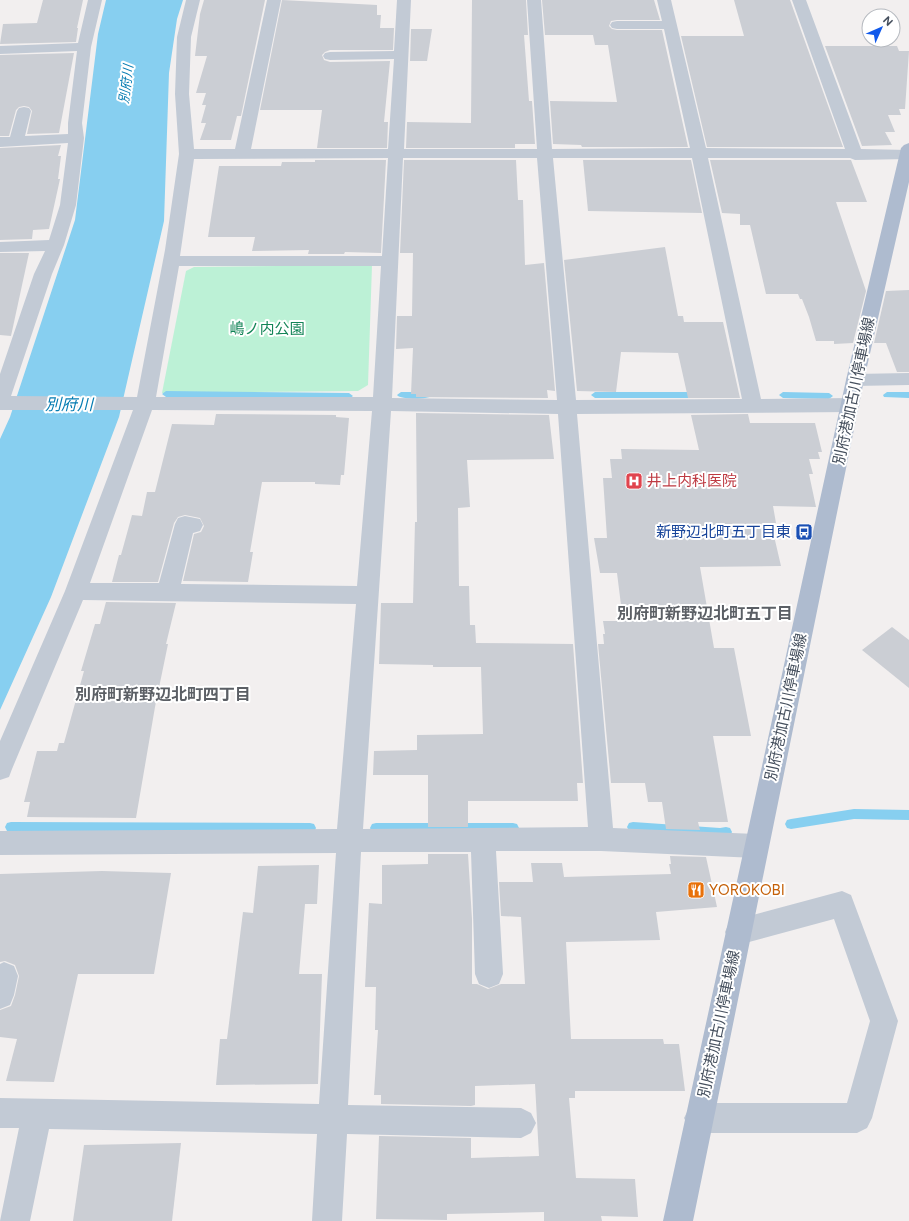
<svg xmlns="http://www.w3.org/2000/svg" width="909" height="1221" font-family="Figtree,'Noto Sans JP',sans-serif">
  <style>
    .green { fill: #bcf1d6 }
    .water { fill: #87cff0 }
    .lines { fill: none; stroke-linecap: round; stroke-linejoin: round }
    .stream { fill: #87cff0; fill-rule: evenodd }
    .building { fill: #cbced4 }
    .minor { fill: #c2cad5; fill-rule: evenodd }
    .major { fill: #aebbcf; fill-rule: evenodd }
    .labels { text-anchor: middle; dominant-baseline: central; stroke-width: 4; stroke-linejoin: round; paint-order: stroke }
    .far-water-label { font-size: 13px; font-style: italic; fill: #057cb2; stroke: #fff }
    .park-label { font-size: 15px; fill: #138457; stroke: #fff }
    .street-label { font-size: 15px; fill: #46505e; stroke: #fff }
    .health-label { font-size: 15px; fill: #be3a42; stroke: #fff; text-anchor: start }
    .transit-label { font-size: 15px; fill: #164399; stroke: #fff; text-anchor: end }
    .food-label { font-size: 15px; fill: #c56008; stroke: #fff; text-anchor: start }
    .water-label { font-size: 16px; font-style: italic; fill: #057cb2; stroke: #fff }
    .neighbourhood-label { font-size: 16px; font-weight: bold; fill: #5b5f65; stroke: #fff }
  </style>
  <rect width="100%" height="100%" fill="#f2efef"/>
  <path class="green" d="M372,265L368,385L358,391L162,393L186,271L194,267Z"/>
  <path class="water" d="M106,0H183L177,19L169,73L164,221L119,417L51,597L0,710V439L10,417L75,220L98,34Z"/>
  <g class="lines">
    <g class="stream">
      <path d="M166,391L349,393L353,396L349,399L166,397L162,394Z"/>
      <path d="M401,392H429L433,395C429,400 401,400 397,395Z"/>
      <path d="M595,392H701L705,395L701,398H595L591,395Z"/>
      <path d="M783,392L829,393L833,396L829,399L783,398L779,395Z"/>
      <path d="M887,392H909V398L884,397L883,395Z"/>
      <path d="M854,809L909,810V820L854,819L791,829L787,828L785,824L787,820L791,819Z"/>
      <path d="M11,822L310,823L314,824L316,828L314,832L310,833L11,832L7,831L5,827L7,823Z"/>
      <path d="M633,822L720,828L726,827L730,828L732,832L730,836L720,838L633,832L629,831L627,827L629,823Z"/>
      <path d="M376,823H513L517,824L519,828L517,832L513,833H376L372,832L370,828L372,824Z"/>
    </g>
  </g>
  <g class="building">
    <path d="M43,0H83L77,28H78L76,42L0,44L3,24L37,23Z"/>
    <path d="M204,0H265L241,116H237L231,140H200L206,123H201L206,105H202L206,93H196L207,56H195L200,14Z"/>
    <path d="M282,0L377,5V15H381L380,28H394L393,50H330L325,52L322,55L324,60L330,62L390,61L384,122H388L387,148H317L322,110H260Z"/>
    <path d="M472,0H526L528,35H524L529,101H532L535,144H515V148H406L407,122L471,123Z"/>
    <path d="M542,0H654L660,20H617L611,21L609,26L612,29L617,30H662L688,147H582L581,145L553,144L550,101L617,102L608,45H595L593,35H545Z"/>
    <path d="M734,0H790L843,147H707L681,36H744Z"/>
    <path d="M411,29H432L427,61H410Z"/>
    <path d="M825,46H897L899,51H909L905,109H899L901,115H888L895,132H885L892,145L862,146Z"/>
    <path d="M74,53L59,133L27,134L32,111L29,107L24,106L19,107L16,110L9,136H0V55Z"/>
    <path d="M61,145L58,156H61L58,179H60L49,229L33,230L32,239L0,240V148Z"/>
    <path d="M315,160H386L381,253L345,252L344,254H308L309,250L252,251L255,237H208L219,166H281L282,162H315Z"/>
    <path d="M404,160H516L518,200H523L525,265L544,263L555,391L547,390L548,398L416,397V394H411L413,348L396,349L397,316H412L413,253H400Z"/>
    <path d="M583,160H691L702,213L588,211Z"/>
    <path d="M710,160H851L867,202H836L866,291L853,343L834,344V341H816L809,317L802,299H800L798,294H766L750,225H740V214L722,213Z"/>
    <path d="M665,247L678,316H683L684,322H723L740,398H688L678,353L621,352L616,392L577,391L564,260Z"/>
    <path d="M0,253H29L11,336L0,335Z"/>
    <path d="M909,290V372H897L886,343H874L886,291Z"/>
    <path d="M416,413L549,415L554,459L467,460L470,507L458,508L459,586H469L470,625H475L476,643L573,644L583,783H577L578,801H468V827H428V775H373L374,751L417,750V735L483,734L481,667H433V665L379,664L381,603H413L415,522H417Z"/>
    <path d="M216,414L336,415V417L349,418L344,475H341L340,485L315,484V482H262L250,552H253L248,582L183,581L194,534L201,532L204,526L200,518L185,515L178,517L174,523L158,582H112L119,555H121L132,515L142,516L147,492H155L172,424L214,425Z"/>
    <path d="M748,414L750,423H815L822,452H818L820,459H809L813,474H809L816,507L773,506L776,523H771L781,566L700,567L714,648H734L751,736H713L728,822H698L700,830L666,829L662,802H648L645,783H611L598,644H604L603,634H605L603,621H623L617,573H600L594,538H607L603,478H612L610,459H622L621,449L699,450L691,415Z"/>
    <path d="M106,602L176,603L166,644H168L155,707L136,818L27,817L30,802H24L37,751H57L59,743H64L84,671H81L95,624H100Z"/>
    <path d="M892,627L909,640V688L862,650Z"/>
    <path d="M428,854H468L472,919V984H477L488,989L501,984H525L521,917L501,916L499,882H533L531,863H562L564,877L671,874L669,864H671L670,856L706,857L717,907L656,912L660,940L566,942L571,1039H663L664,1044H679L685,1091H575V1098H569L576,1178L635,1179L638,1217L601,1216L602,1221H544V1212L447,1214V1220L376,1219L379,1136L471,1138V1158L539,1156L535,1084L475,1086V1105L471,1106L381,1104V1095H374L378,1030H375L376,987H365L369,903L382,904V865L428,864Z"/>
    <path d="M319,865L317,904H305L299,974H322L318,1084L216,1085L220,1039H227L243,912L253,913L258,866Z"/>
    <path d="M102,871L171,873L154,974H78L54,1082L6,1081L17,1039L0,1037V1010L11,1006L15,995L19,976L15,965L5,961L0,962V874Z"/>
    <path d="M181,1143L172,1221H73L84,1145Z"/>
  </g>
  <g class="lines">
    <g class="minor">
      <path d="M88,0H102L91,47L82,123L84,138L76,205L64,245L52,274L11,396L137,397L165,250L179,154L175,94L177,37L186,0H200L191,37L189,94L194,149H235L267,0H281L251,149H388L394,59L330,60L325,59L323,56L325,53L330,52L394,51L397,0H411L404,149H537L527,0H541L552,149L690,148L664,29H617L612,28L610,25L612,22L617,21H662L657,0H671L706,148L845,149L792,0H806L861,149L909,150L908,159L855,160L850,158H708L761,399L850,398L857,400L860,405L857,410L850,412L577,414L613,828L756,834L765,838L769,846L765,854L756,858L601,851H496L503,974L499,984L489,988L479,984L475,974L471,852H361L348,1105L521,1108L531,1113L536,1123L531,1133L521,1138L347,1134L342,1221H312L317,1134L49,1129L30,1221H0L19,1128H0V1098L319,1104L336,853L0,855V831L337,829L356,604L83,600L12,769L9,777L0,780V741L65,591L133,410H0V374L34,274L45,251L0,252V242L49,240L60,205L68,143L0,147V137H10L17,111L19,108L24,107L29,108L31,111L25,136L68,134V123L77,51L0,54V46L78,43ZM388,158L382,256H180L194,159ZM403,158H537L557,400L392,398ZM553,158H692L742,399L576,400ZM179,266H381L373,397H156ZM152,410L372,411L357,586L181,584L193,533L200,531L203,525L200,519L185,516L178,518L175,524L159,583H90ZM391,411L558,414L588,827L363,829Z"/>
      <path d="M909,373V385L855,386L848,385L846,380L848,375L855,374Z"/>
      <path d="M842,891L851,895L898,1021L872,1118L867,1128L857,1133H699L689,1128L684,1118L689,1108L699,1103H847L870,1021L834,919L738,945L729,941L725,932L729,923L738,919Z"/>
      <path d="M4,962L14,966L18,976L14,995L10,1005L0,1009V964Z"/>
    </g>
    <path class="major" d="M909,143V182L864,380L693,1221H663L846,380L901,148L904,145Z"/>
  </g>
  <defs>
    <g id="hospital-square" transform="scale(0.9)"><rect x="-9" y="-9" width="18" height="18" rx="4" fill="#e0444e" stroke="#fff"/><path d="M-5-5h3v3.5h4V-5h3V5h-3V1.5h-4V5h-3Z" fill="#fff"/></g>
    <g id="bus-square" transform="scale(0.9)"><rect x="-9" y="-9" width="18" height="18" rx="4" fill="#1a4fb4" stroke="#fff"/><path d="M-5-6H5V4H4V6H2V4H-2V6H-4V4H-5ZM-3.5-4V0h7V-4ZM-3.5 1.2v1.5H-2V1.2ZM2 1.2v1.5H3.5V1.2Z" fill="#fff"/></g>
    <g id="restaurant-square" transform="scale(0.9)"><rect x="-9" y="-9" width="18" height="18" rx="4" fill="#e8710a" stroke="#fff"/><path d="M-5-6h1v4h1v-4h1v4h1v-4h1v5L-1.5 .5V6h-2V.5L-5-1ZM5-6V6H3V1.5H1.5Q1.5-4 5-6Z" fill="#fff"/></g>
  </defs>
  <g fill-rule="evenodd">
    <use href="#hospital-square" x="634" y="481"/>
    <use href="#bus-square" x="804" y="532"/>
    <use href="#restaurant-square" x="696" y="890"/>
  </g>
  <g class="labels">
    <g class="far-water-label">
      <text transform="translate(126 84) rotate(-83)">別府川</text>
    </g>
    <g class="park-label">
      <text x="267" y="329">嶋ノ内公園</text>
    </g>
    <g class="street-label">
      <text transform="translate(854 391) rotate(-78)">別府港加古川停車場線</text>
      <text transform="translate(786 707) rotate(-78)">別府港加古川停車場線</text>
      <text transform="translate(719 1024) rotate(-78)">別府港加古川停車場線</text>
    </g>
    <g class="health-label">
      <text x="647" y="481">井上内科医院</text>
    </g>
    <g class="transit-label">
      <text x="791" y="532">新野辺北町五丁目東</text>
    </g>
    <g class="food-label">
      <text x="709" y="890">YOROKOBI</text>
    </g>
    <g class="water-label">
      <text x="69" y="404">別府川</text>
    </g>
    <g class="neighbourhood-label">
      <text x="705" y="613">別府町新野辺北町五丁目</text>
      <text x="163" y="694">別府町新野辺北町四丁目</text>
    </g>
  </g>
  <g transform="translate(881 28) rotate(45)"><circle r="19" fill="#ffffff" stroke="#b5b9bf"/>
  <path d="M0-3L7 15L0 10L-7 15Z" fill="#1059eb"/>
  <text y="-6" font-size="11" font-weight="bold" text-anchor="middle" fill="#46505e">N</text>
  </g>
</svg>
